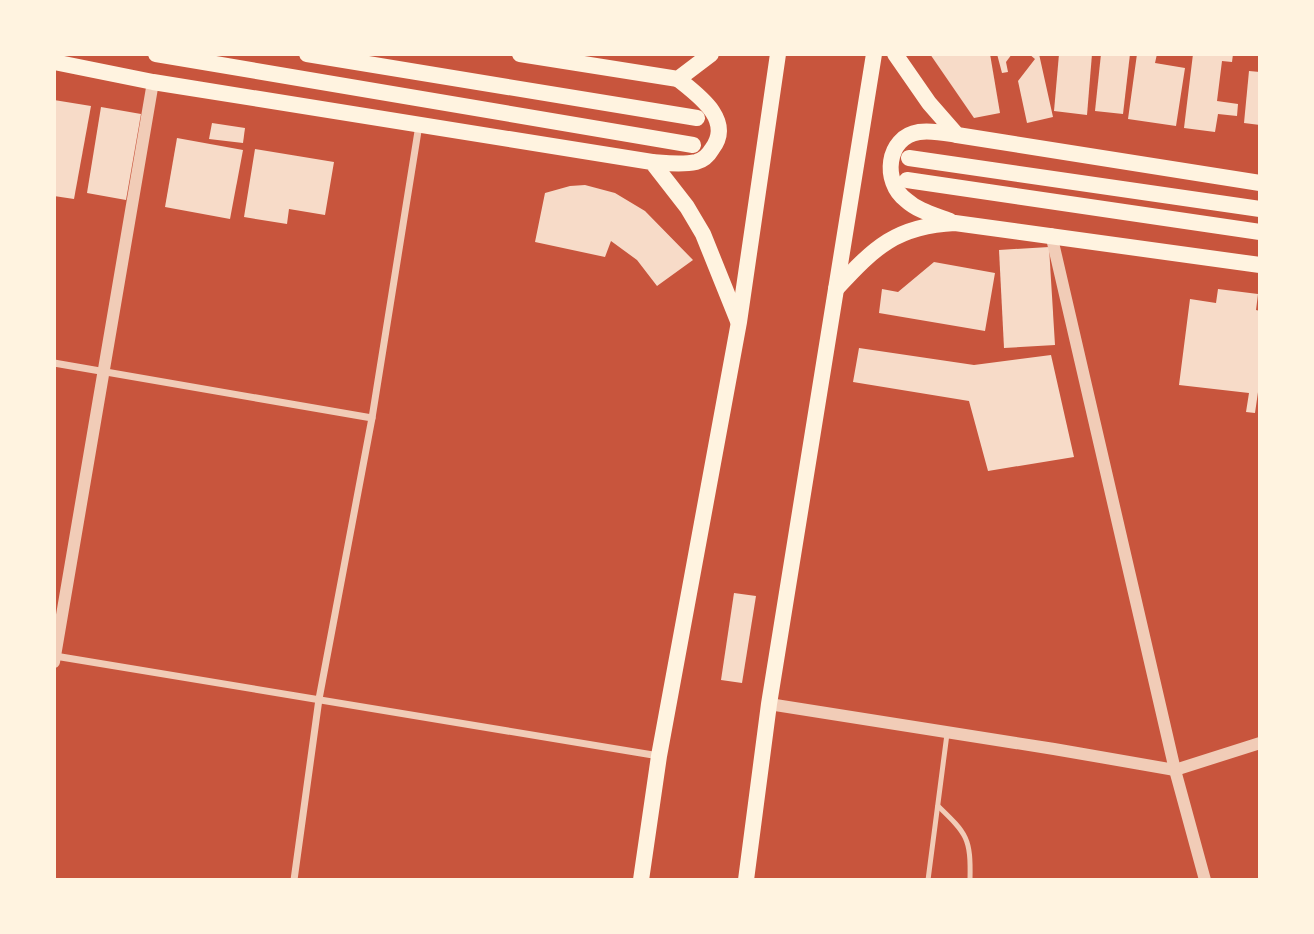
<svg xmlns="http://www.w3.org/2000/svg" width="1314" height="934" font-family="'Sofia Sans Condensed',sans-serif">
  <style>
    .building { fill: #f7dbc8 }
    .lines { fill: none; stroke-linecap: round; stroke-linejoin: round }
    .service { stroke: #f1ccb7; stroke-width: 5 }
    .minor { stroke: #f1ccb7; stroke-width: 7 }
    .tertiary { stroke: #f1ccb7; stroke-width: 12 }
    .primary { stroke: #fff3e0; stroke-width: 16 }
  </style>
  <rect width="100%" height="100%" fill="#c8553d"/>
  <g class="building">
    <path d="M930,54H990L1000,113L974,118Z"/>
    <path d="M997,54H1012L1006,62L1008,72L1002,73Z"/>
    <path d="M1029,54H1039L1053,117L1027,123L1018,81L1035,59Z"/>
    <path d="M1059,54H1092L1087,115L1054,111Z"/>
    <path d="M1101,54H1130L1123,114L1095,111Z"/>
    <path d="M1137,54H1157L1155,63L1185,68L1176,126L1128,119Z"/>
    <path d="M1193,54H1233L1232,62L1222,61L1217,101L1238,104L1237,116L1218,114L1215,132L1184,128Z"/>
    <path d="M1249,71L1260,72V125L1244,123Z"/>
    <path d="M54,100L91,106L74,199L54,196Z"/>
    <path d="M101,107L141,114L126,200L87,193Z"/>
    <path d="M212,123L245,128L243,143L209,139Z"/>
    <path d="M177,138L243,150L230,219L165,207Z"/>
    <path d="M255,149L334,162L325,215L289,209L287,224L244,217Z"/>
    <path d="M585,185L615,193L645,211L693,260L657,286L637,260L611,241L605,257L535,242L545,193L570,186Z"/>
    <path d="M1049,247L1055,345L1004,348L999,250Z"/>
    <path d="M934,262L995,273L985,331L879,313L882,289L898,292Z"/>
    <path d="M1218,289L1258,294L1256,310L1260,311V378L1255,413L1246,412L1249,393L1179,385L1190,299L1216,303Z"/>
    <path d="M859,348L974,365L1051,355L1074,457L988,471L969,401L853,382Z"/>
    <path d="M734,593L756,596L742,683L721,680Z"/>
  </g>
  <g class="lines">
    <g class="service">
      <path d="M938,806C967,834 971,838 970,880"/>
      <path d="M928,880L947,734"/>
    </g>
    <g class="minor">
      <path d="M54,363L372,418"/>
      <path d="M55,656L659,756"/>
      <path d="M294,880L319,699L372,418L419,125"/>
    </g>
    <g class="tertiary">
      <path d="M1051,234L1175,770L1205,880"/>
      <path d="M54,662L153,82"/>
      <path d="M769,704L1054,749L1175,770L1260,743"/>
    </g>
    <g class="primary">
      <path d="M156,54L693,145"/>
      <path d="M307,54L697,118"/>
      <path d="M520,54L678,79L711,54"/>
      <path d="M895,54L929,103L957,135L1260,183"/>
      <path d="M54,62L153,82L652,162L687,207L703,234L738,321"/>
      <path d="M909,158L1260,209"/>
      <path d="M652,162C666,163 682,165 696,162C704,160 708,156 712,149C734,120 698,95 678,79"/>
      <path d="M907,180L1260,232"/>
      <path d="M950,221C935,215 918,211 906,200C882,182 886,137 919,132C931,130 945,133 957,135"/>
      <path d="M836,289C875,247 896,226 955,223L1260,265"/>
      <path d="M641,880L659,756L739,322L778,54"/>
      <path d="M746,880L769,704L874,54"/>
    </g>
  </g>
  <rect width="1314" height="934" fill="none" stroke="#fff3e0" stroke-width="112"/>
</svg>
